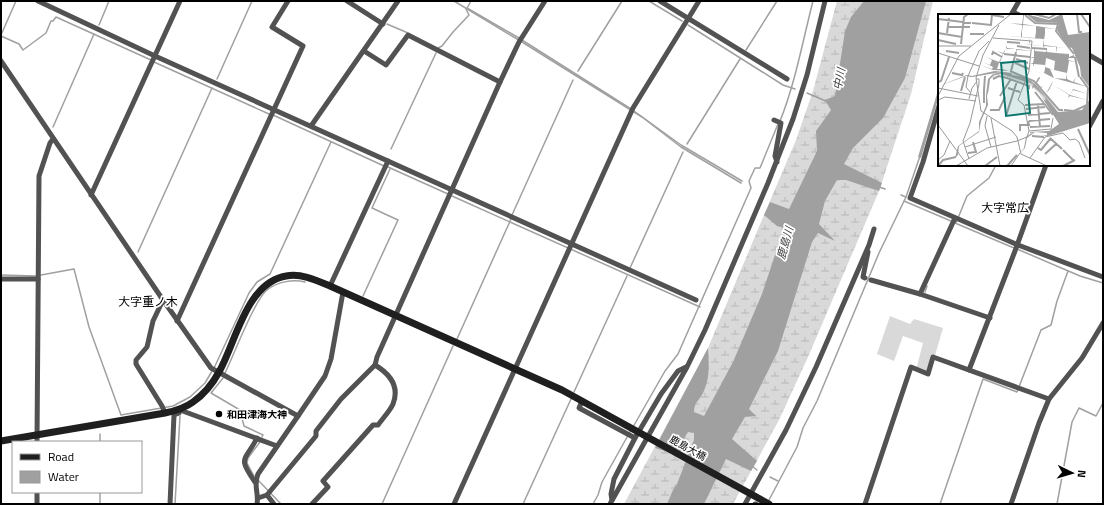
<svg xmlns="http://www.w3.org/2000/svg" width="1104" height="505" font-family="'Titillium Web','Noto Sans JP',sans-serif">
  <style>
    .green { fill: #d9d9d9 }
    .wetland { fill: url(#wetland-marsh) }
    .water { fill: #a0a0a0 }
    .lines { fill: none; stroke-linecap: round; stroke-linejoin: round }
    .stream { stroke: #a0a0a0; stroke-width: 1.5 }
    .street { stroke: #525252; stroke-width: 5 }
    .secondary { stroke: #1f1f1f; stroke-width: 7 }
    .poi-dot { fill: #000; stroke: #fff; stroke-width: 1.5 }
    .labels { text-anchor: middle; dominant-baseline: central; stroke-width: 3.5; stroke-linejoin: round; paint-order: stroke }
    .poi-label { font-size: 10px; font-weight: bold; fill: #000; stroke: #fff; text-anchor: start }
    .street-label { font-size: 10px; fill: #000; stroke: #fff }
    .water-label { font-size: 11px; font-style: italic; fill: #414141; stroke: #fff }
    .quarter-label { font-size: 12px; fill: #000; stroke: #fff }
    .inset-river { fill: none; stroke: #a0a0a0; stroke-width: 2 }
    .inset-road { fill: none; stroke: #999; stroke-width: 1 }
    .view { fill: #0f766e; fill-opacity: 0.15; stroke: #0f766e; stroke-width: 2 }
    .inset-edge { fill: none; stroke: #000; stroke-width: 2 }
  </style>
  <defs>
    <pattern id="wetland-marsh" width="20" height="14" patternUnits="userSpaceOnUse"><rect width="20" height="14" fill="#d9d9d9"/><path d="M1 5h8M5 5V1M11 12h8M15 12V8" fill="none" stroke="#b8b8b8"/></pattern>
  </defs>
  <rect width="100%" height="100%" fill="#fff"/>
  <path class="green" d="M890,316L910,324L914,319L943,328L929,376L916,370L923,343L903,336L894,361L877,354Z"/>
  <g class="wetland">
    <path d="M837,1H877L844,96L681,504H624L708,348L764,215L796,140L813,91Z"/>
    <path d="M924,1H933L911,94L879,191L808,357L779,420L733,504H698L810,229Z"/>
  </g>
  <g class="water">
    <path d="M864,1H926L905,78L883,118L853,148L844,164L882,183L879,191L846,180H837L825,201L819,224L835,241L818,233L812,242L778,351L749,409L756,416L745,417L732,439L757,461L751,471L726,459L704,504H667L673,490L677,484L694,440V433L688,432L683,440L685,448L675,454L655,448L708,348C709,364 710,379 703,393C699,401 694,402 694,412L704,416L733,362L762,294L784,228L777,226L764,215L770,202L789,209L817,151L816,131L831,110L825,100L835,96L845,31L851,17Z"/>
    <path d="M939,87V96L921,158L918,157Z"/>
  </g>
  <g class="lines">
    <g class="stream">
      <path d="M454,1L522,42L642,117L681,147L741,183"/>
      <path d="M471,1L467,8L519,38"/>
      <path d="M649,1L682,21"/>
      <path d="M387,24L408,33"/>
      <path d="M99,25L109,1"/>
      <path d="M688,25L783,85L795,89"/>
      <path d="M1,35L16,1"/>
      <path d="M1,36L19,44L23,50L46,33L51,21H53L56,17L151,60"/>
      <path d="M522,40L631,109"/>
      <path d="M438,48L442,46L453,32L469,15L466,9"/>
      <path d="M746,50L777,1"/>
      <path d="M154,62L269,114"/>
      <path d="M578,71L622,1"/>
      <path d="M217,79L252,1"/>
      <path d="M807,93L828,102"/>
      <path d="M634,111L681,145L742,181"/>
      <path d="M273,115L384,166"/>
      <path d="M780,121C795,84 803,40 813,1"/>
      <path d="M53,127L94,34"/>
      <path d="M687,144L740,59"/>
      <path d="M391,149L436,53"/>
      <path d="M388,167L448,194"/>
      <path d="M879,187L885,189"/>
      <path d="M901,195L906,197"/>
      <path d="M452,196L700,307"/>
      <path d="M904,201L951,221"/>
      <path d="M512,215L573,80"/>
      <path d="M955,223L1014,248"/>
      <path d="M956,223L967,196L989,178L996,165"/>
      <path d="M1017,249L1080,276L1103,283"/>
      <path d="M138,252L212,88"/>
      <path d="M630,268L683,152"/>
      <path d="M1,275L36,276"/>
      <path d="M41,275L74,269L89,327L121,415L173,406L190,397L205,383L215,366L249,293L257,282L270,274L331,142"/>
      <path d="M925,292L927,286"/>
      <path d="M363,296L398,220L372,208L390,169"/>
      <path d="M457,339L511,219"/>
      <path d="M225,373C233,357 255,299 267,290C277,282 292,279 305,282"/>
      <path d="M223,378L211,393L240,410L244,426L263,435L262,437"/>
      <path d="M574,392L627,276"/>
      <path d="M633,427L665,371L678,354L751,188L749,181L755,168H760L778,124"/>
      <path d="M100,442V434"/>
      <path d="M752,466L757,470"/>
      <path d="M254,476L247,463L248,458L260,442"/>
      <path d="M770,477L778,481"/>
      <path d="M258,480L281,504"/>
      <path d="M769,500L797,447L803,428L817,401L879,253L906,197L920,156"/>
      <path d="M100,504V492"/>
      <path d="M175,504L180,416"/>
      <path d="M382,504L453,346"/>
      <path d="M523,504L571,399"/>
      <path d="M593,504L598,495L602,482L631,430"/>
      <path d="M940,504L983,379L1017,392L1041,330L1051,325L1057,301L1068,271"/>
      <path d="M1057,504L1072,422L1079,408L1096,416L1103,403"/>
    </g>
    <g class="street">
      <path d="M38,1L155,56L696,300"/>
      <path d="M347,1L383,24"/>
      <path d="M660,1L787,79"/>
      <path d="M1013,12L1019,15"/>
      <path d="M1011,15L1019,1"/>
      <path d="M364,51L386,65L408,35L500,82"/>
      <path d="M1089,55L1103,63"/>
      <path d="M1,61L163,300L211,368L298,416"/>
      <path d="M939,106L923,162L910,198L1018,245L1103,277"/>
      <path d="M774,120L781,123L775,156L777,162"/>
      <path d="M311,126L398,1"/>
      <path d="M1089,127L1103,101"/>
      <path d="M91,195L180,1"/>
      <path d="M865,278L863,277L868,252"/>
      <path d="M1,279H38"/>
      <path d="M871,280L920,294L990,318"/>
      <path d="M330,286L388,161"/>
      <path d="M920,294L955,218"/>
      <path d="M163,300L153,321L147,347L136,360V364L162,406L165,413"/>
      <path d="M177,321L303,46L272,27L288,1"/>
      <path d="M969,370L1015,251L1046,165"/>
      <path d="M582,401L579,408L635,438"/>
      <path d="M37,442L39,176L50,143L53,139"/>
      <path d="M255,482C237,456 245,462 257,438"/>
      <path d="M267,495L274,504"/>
      <path d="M258,498L267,495L316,436V431L341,399L375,365L377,357L500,82L519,42L545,1"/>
      <path d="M612,500L611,494L614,479L635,438L661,394L678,371L686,367"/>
      <path d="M37,504V492"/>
      <path d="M170,504L174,415L179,413L180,410L277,446"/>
      <path d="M257,504C259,492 253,486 258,474L298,416L325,376L331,359L343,292"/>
      <path d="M312,504L328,487L323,481L373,425H378C383,418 390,411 393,404C400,386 390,374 375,365"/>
      <path d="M454,504L633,108L699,1"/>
      <path d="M610,504L687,367L705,330L768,183L793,119L807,75L825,1"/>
      <path d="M745,504L786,430L816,367L869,245L874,229"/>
      <path d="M755,504H756"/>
      <path d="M865,504L911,367L928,374L933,357L1049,399"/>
      <path d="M1011,504L1039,423L1049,399L1082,358L1103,323"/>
    </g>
    <path class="secondary" d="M1,441L165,413C175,411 185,408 193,402C203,395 213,383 219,372C236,342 246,283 286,276C301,273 316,280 330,286L562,390L769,504"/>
  </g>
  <circle class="poi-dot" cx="219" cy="414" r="4"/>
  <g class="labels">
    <g class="poi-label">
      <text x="227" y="414">和田津海大神</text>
    </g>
    <g class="street-label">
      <text transform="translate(688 448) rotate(29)">鹿島大橋</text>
    </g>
    <g class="water-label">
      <text transform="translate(839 79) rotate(-79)">中川</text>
      <text transform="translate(785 243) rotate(-74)">鹿島川</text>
    </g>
    <g class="quarter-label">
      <text x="1005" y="207">大字常広</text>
      <text x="148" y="301">大字重ノ木</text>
    </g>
  </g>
  <g transform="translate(938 14)">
    <rect width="152" height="152" fill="#fff"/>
    <path d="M57,57L73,59L91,65L108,80L120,99L144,97L152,87V104L140,101L122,108L117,95L109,84L118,104L101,79L92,71L61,60L52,65L51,77L48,82L52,63L62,58L34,63L28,62L0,73L28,61L34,62Z" fill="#d9d9d9"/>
    <path d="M80,0L86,1L85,10L118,15L107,14V17L118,18L107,17V20L120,22L107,20L106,26L125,28L106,26V31L128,34L119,33L118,39L131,40V38V43L136,41L137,44H131L130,46L138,48L131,47L130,53L141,54L130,53L129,59L141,60L129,59V65L135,68L138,63L136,68L150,73L138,70L135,75L150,80L135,76L132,81L149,86L132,82L130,84L131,81L114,70L111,76L129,87L111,76L108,79L110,76L105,72L103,74L98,69V68L100,64L102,63V59L94,56L105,60L102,59V64L99,69L103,73L105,72L110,76L115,67L135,75L138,70L116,64L106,59L107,55L100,54L107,55V51L96,50L95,53V50L92,49H95L96,44L92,43H96V37L79,36L78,38V35H69L68,34L62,48L65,50L61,49L59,55H64L71,57L55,56L43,51L54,55L55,53L45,48L52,51L54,46L48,43L61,48L65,40L59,37L65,39L68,34L58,30L68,34L69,31V34L96,37L97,34V37L108,38L109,35V38L118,39V33L106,32L105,34V32L92,31L86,30L105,32L106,25L92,24V29H86H91L92,24L70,22L69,31L70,22L83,23V20L74,19V15V19L83,20L84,14L68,13L84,14V11L71,9H70L84,10L85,4L75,3L85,4V1ZM85,11L98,12V18L84,17ZM84,17L98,18L97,24L84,23ZM108,44L117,47L116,56L107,53ZM112,55L129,59L128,65L116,64ZM115,67L135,75L132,81L114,70ZM88,0L111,6L124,0L130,21L152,18V74L143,62L142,53L134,34L130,33L119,16L121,9L98,8ZM57,57L73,59L74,61L87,63L97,70L120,98L144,96L152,85V109L110,122L103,121H109V119L97,118L89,124L87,134L82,139L86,134L88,123L95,118L92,119V118L111,117L121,110L105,85L108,87L107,83L96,73L94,75L95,70L64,60L56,61L52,65L50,78L49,82L50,91L43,107L41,118L21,132L20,141L17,144L20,132L41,117V108L48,92V81L50,65L55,60L63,58L34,63L28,62L0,72L29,61L34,62Z" fill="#a0a0a0" fill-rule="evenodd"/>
    <path class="inset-river" d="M96,0L111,4L118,0M139,0L141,18H144M143,0L152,13M54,1L66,3M87,1L97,9L120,10L118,17L136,40M0,5L33,9M34,9L53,11L54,0M10,13H32M0,19L24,23M9,19L11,4M32,20H46M0,26L18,30M69,28L82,29M23,30L26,3L30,0M79,32L92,34M94,34L109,35M8,37L21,39M66,40L92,43M54,41L55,38L64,43M137,43L141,63M78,45L90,49M77,49L91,55M72,57L96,67L121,96H125M73,57L78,38M14,59L24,61L25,59M55,65L61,62L69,64L91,72V75M0,68L3,67L11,43M70,74L82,78M46,76L47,62M23,77L27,63M97,78L115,101M62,82L73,65M46,89V76M87,91L106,90M100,91L102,113M88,95L107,93M52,96H61L67,83M126,96L136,97L149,91L150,74L142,63M90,101L112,99M68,102L79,67M91,107L112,105M92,113L112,112M140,115L152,141M82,117V111H91L90,107M94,122L106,123M112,124L124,135M100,134L103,136L113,124M125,136L136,147M30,139L38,138L35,128M107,140L118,130M0,152L5,146L18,143M47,152L59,143M69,152L79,141M125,152L137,146"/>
    <path class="inset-road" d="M61,11L45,41L38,64L43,97L74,117L79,123L83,140L109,152M55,24L94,27L91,57L80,86L86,91L91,117M0,32H33M0,39L41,52M0,74L40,82M32,78L28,73L30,62L41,37L51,27M0,82L21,42L73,0M31,85L34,74L39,67M0,86L7,83L38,87M49,102L47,112L53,133M53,104L62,152M0,111L30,152M79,127L89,123L91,117L113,115L115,104M27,133L58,123M92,144L107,123L125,119L132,126L137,125L141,128L147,144M31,145L25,127L32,109L41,70V65H38M0,146L6,141L12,127M18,152L49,134L79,127M73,152L82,139"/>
    <path class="view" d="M87,47L92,99L68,102L63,49Z"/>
    <rect width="152" height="152" class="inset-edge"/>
  </g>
  <rect width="1104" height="505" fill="none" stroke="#000000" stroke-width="4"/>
  <rect x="12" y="441" width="130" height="52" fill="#ffffff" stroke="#999999"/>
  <rect x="20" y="454" width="20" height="6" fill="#1f1f1f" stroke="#999999"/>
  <text x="48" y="461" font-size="12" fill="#000000">Road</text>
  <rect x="20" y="471" width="20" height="12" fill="#a0a0a0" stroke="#999999"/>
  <text x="48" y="481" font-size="12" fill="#000000">Water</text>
  <g transform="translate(1072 473) rotate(95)" stroke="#ffffff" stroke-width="3" paint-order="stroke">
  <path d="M0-3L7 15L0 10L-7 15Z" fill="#000000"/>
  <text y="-6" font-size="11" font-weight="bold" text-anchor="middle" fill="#000000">N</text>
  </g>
</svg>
